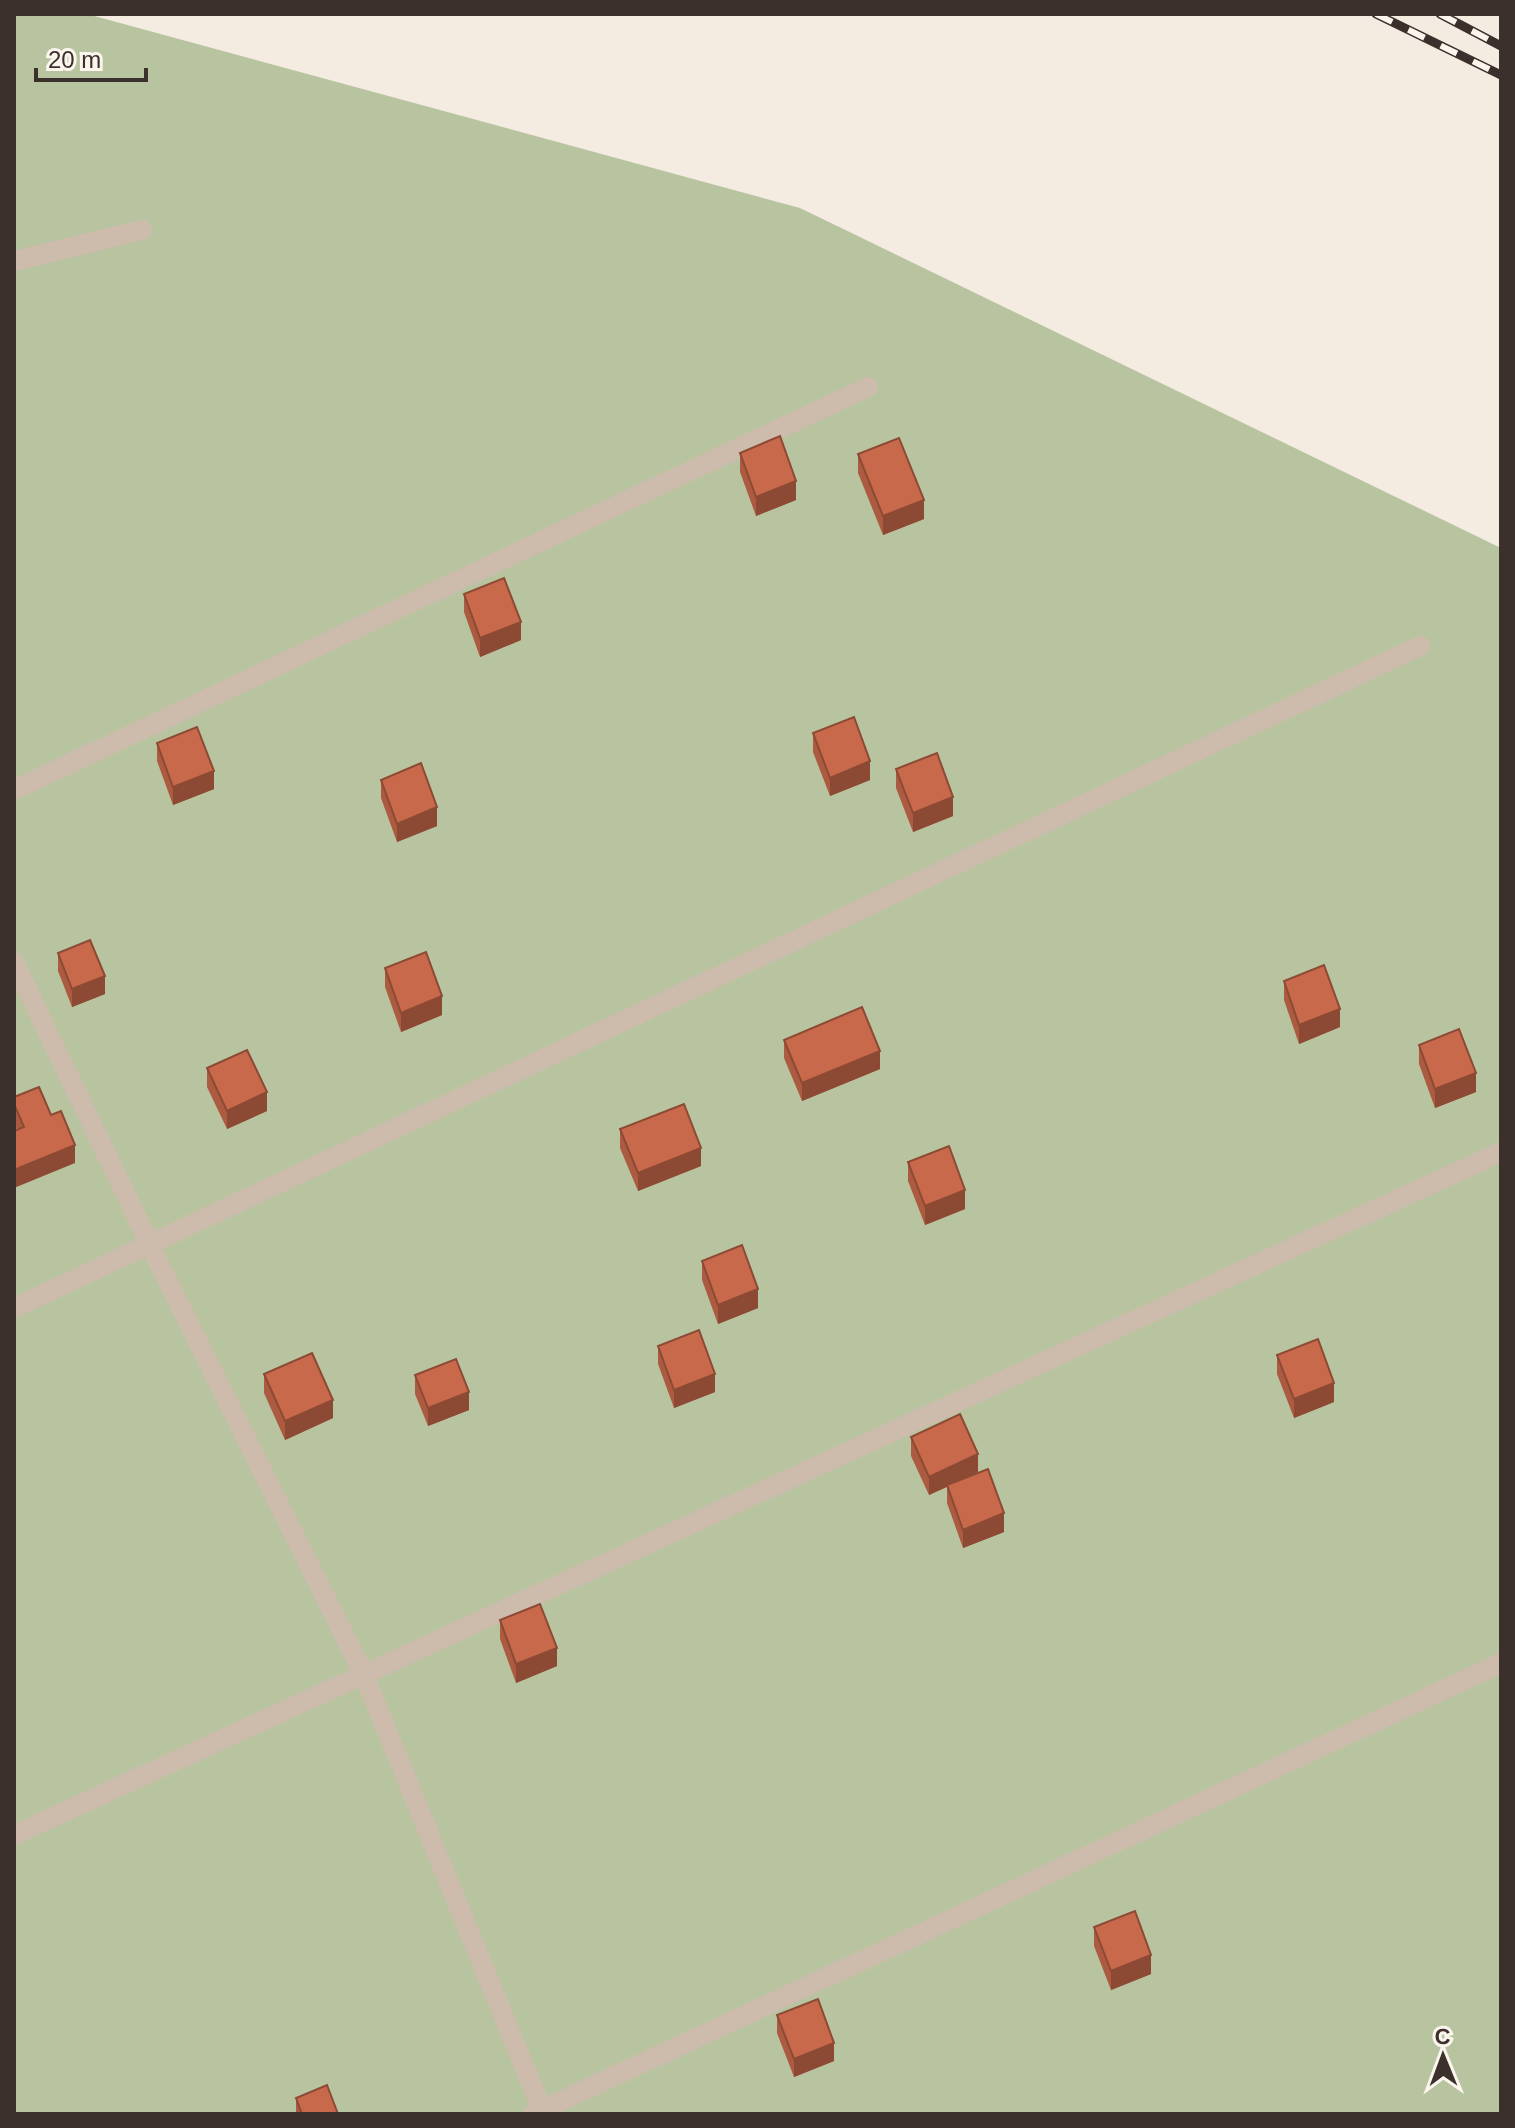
<svg xmlns="http://www.w3.org/2000/svg" width="1515" height="2128" font-family="Helvetica,sans-serif">
  <style>
    .green { fill: #b8c4a0 }
    .lines { fill: none; stroke-linecap: round; stroke-linejoin: round }
    .minor { stroke: #cdbbac; stroke-width: 20 }
    .rail-casing { stroke: #3b302b; stroke-width: 9 }
    .rail { stroke: #fbf5ee; stroke-width: 6; stroke-dasharray: 18; stroke-linecap: butt }
    .wall { fill: #ac5a40 }
    .shaded-wall { fill: #8c4a34 }
    .building { fill: #c8694b; stroke: #8c4a34; stroke-width: 2 }
  </style>
  <rect width="100%" height="100%" fill="#f4ebe1"/>
  <path class="green" d="M14,14H87L800,208L1501,548V2114H14Z"/>
  <g class="lines">
    <g class="minor">
      <path d="M14,261L142,230"/>
      <path d="M14,790L868,387"/>
      <path d="M14,962L150,1245L364,1675L542,2110"/>
      <path d="M14,1308L1420,646"/>
      <path d="M14,1835L1501,1152"/>
      <path d="M533,2114L1501,1663"/>
    </g>
    <g class="rail-casing">
      <g id="rail">
        <path d="M1376,14L1501,75"/>
        <path d="M1440,14L1501,46"/>
      </g>
    </g>
    <use href="#rail" class="rail"/>
  </g>
  <g class="wall">
    <path d="M740,453L796,500L756,516L740,472Z"/>
    <path d="M858,454L924,519L883,535L858,473Z"/>
    <path d="M464,594L521,640L480,657L464,612Z"/>
    <path d="M813,733L870,780L830,796L813,752Z"/>
    <path d="M157,743L214,789L173,805L157,761Z"/>
    <path d="M896,769L953,816L913,832L896,788Z"/>
    <path d="M381,780L437,826L397,842L381,798Z"/>
    <path d="M58,953L105,994L72,1007L58,971Z"/>
    <path d="M385,968L442,1015L401,1032L385,987Z"/>
    <path d="M1284,981L1340,1027L1299,1044L1284,1000Z"/>
    <path d="M784,1040L880,1069L802,1101L784,1058Z"/>
    <path d="M1419,1045L1476,1092L1435,1108L1419,1064Z"/>
    <path d="M207,1068L267,1111L227,1129L207,1087Z"/>
    <path d="M14,1097L51,1115L75,1163L17,1130L14,1122Z"/>
    <path d="M620,1129L701,1166L638,1191L620,1148Z"/>
    <path d="M908,1162L965,1209L925,1225L908,1181Z"/>
    <path d="M702,1261L758,1308L718,1324L702,1280Z"/>
    <path d="M658,1346L715,1392L674,1408L658,1364Z"/>
    <path d="M1277,1355L1334,1402L1294,1418L1277,1374Z"/>
    <path d="M264,1374L333,1418L285,1440L264,1393Z"/>
    <path d="M415,1375L469,1410L428,1426L415,1394Z"/>
    <path d="M911,1437L978,1472L967,1477L1004,1532L963,1548L947,1503V1487L929,1495L911,1456Z"/>
    <path d="M500,1620L557,1666L516,1683L500,1639Z"/>
    <path d="M1094,1927L1151,1974L1111,1990L1094,1946Z"/>
    <path d="M777,2015L834,2061L794,2077L777,2033Z"/>
    <path d="M296,2098L338,2114H296Z"/>
  </g>
  <g class="shaded-wall">
    <path d="M796,481V500L756,516V497Z"/>
    <path d="M924,500V519L883,535V516Z"/>
    <path d="M521,622V640L480,657V638Z"/>
    <path d="M870,761V780L830,796V778Z"/>
    <path d="M214,771V789L173,805V787Z"/>
    <path d="M953,797V816L913,832V813Z"/>
    <path d="M437,807V826L397,842V824Z"/>
    <path d="M105,976V994L72,1007V989Z"/>
    <path d="M442,996V1015L401,1032V1013Z"/>
    <path d="M1340,1009V1027L1299,1044V1025Z"/>
    <path d="M880,1051V1069L802,1101V1083Z"/>
    <path d="M1476,1073V1092L1435,1108V1089Z"/>
    <path d="M267,1092V1111L227,1129V1111Z"/>
    <path d="M75,1145V1163L14,1188V1170Z"/>
    <path d="M701,1148V1166L638,1191V1173Z"/>
    <path d="M965,1190V1209L925,1225V1206Z"/>
    <path d="M758,1289V1308L718,1324V1305Z"/>
    <path d="M715,1374V1392L674,1408V1390Z"/>
    <path d="M1334,1383V1402L1294,1418V1399Z"/>
    <path d="M469,1392V1410L428,1426V1408Z"/>
    <path d="M333,1400V1418L285,1440V1421Z"/>
    <path d="M978,1454V1472L929,1495V1477Z"/>
    <path d="M1004,1513V1532L963,1548V1530Z"/>
    <path d="M557,1648V1666L516,1683V1664Z"/>
    <path d="M1151,1955V1974L1111,1990V1971Z"/>
    <path d="M834,2043V2061L794,2077V2059Z"/>
  </g>
  <g class="building">
    <path d="M780,436L796,481L756,497L740,453Z"/>
    <path d="M899,438L924,500L883,516L858,454Z"/>
    <path d="M504,578L521,622L480,638L464,594Z"/>
    <path d="M854,717L870,761L830,778L813,733Z"/>
    <path d="M197,727L214,771L173,787L157,743Z"/>
    <path d="M937,753L953,797L913,813L896,769Z"/>
    <path d="M421,763L437,807L397,824L381,780Z"/>
    <path d="M90,940L105,976L72,989L58,953Z"/>
    <path d="M426,952L442,996L401,1013L385,968Z"/>
    <path d="M1324,965L1340,1009L1299,1025L1284,981Z"/>
    <path d="M862,1007L880,1051L802,1083L784,1040Z"/>
    <path d="M1459,1029L1476,1073L1435,1089L1419,1045Z"/>
    <path d="M247,1050L267,1092L227,1111L207,1068Z"/>
    <path d="M39,1087L51,1115L61,1111L75,1145L14,1170V1131L24,1127L14,1104V1097Z"/>
    <path d="M684,1104L701,1148L638,1173L620,1129Z"/>
    <path d="M949,1146L965,1190L925,1206L908,1162Z"/>
    <path d="M742,1245L758,1289L718,1305L702,1261Z"/>
    <path d="M699,1330L715,1374L674,1390L658,1346Z"/>
    <path d="M1318,1339L1334,1383L1294,1399L1277,1355Z"/>
    <path d="M312,1353L333,1400L285,1421L264,1374Z"/>
    <path d="M456,1359L469,1392L428,1408L415,1375Z"/>
    <path d="M960,1414L978,1454L929,1477L911,1437Z"/>
    <path d="M988,1469L1004,1513L963,1530L947,1485Z"/>
    <path d="M540,1604L557,1648L516,1664L500,1620Z"/>
    <path d="M1135,1911L1151,1955L1111,1971L1094,1927Z"/>
    <path d="M818,1999L834,2043L794,2059L777,2015Z"/>
    <path d="M327,2085L338,2114H302L296,2098Z"/>
  </g>
  <rect width="1515" height="2128" fill="none" stroke="#3b302b" stroke-width="32"/>
  <g transform="translate(1443 2056) rotate(359)" stroke="#fbf5ee" stroke-width="6" paint-order="stroke">
  <path d="M0-6L14 30L0 20L-14 30Z" fill="#3b302b"/>
  <text y="-12" font-size="22" font-weight="bold" text-anchor="middle" fill="#3b302b">С</text>
  </g>
  <path d="M36 68v12h110v-12" fill="none" stroke="#3b302b" stroke-width="4"/>
  <text x="48" y="68" font-size="24" fill="#3b302b" stroke="#fbf5ee" stroke-width="6" paint-order="stroke">20 m</text>
</svg>
